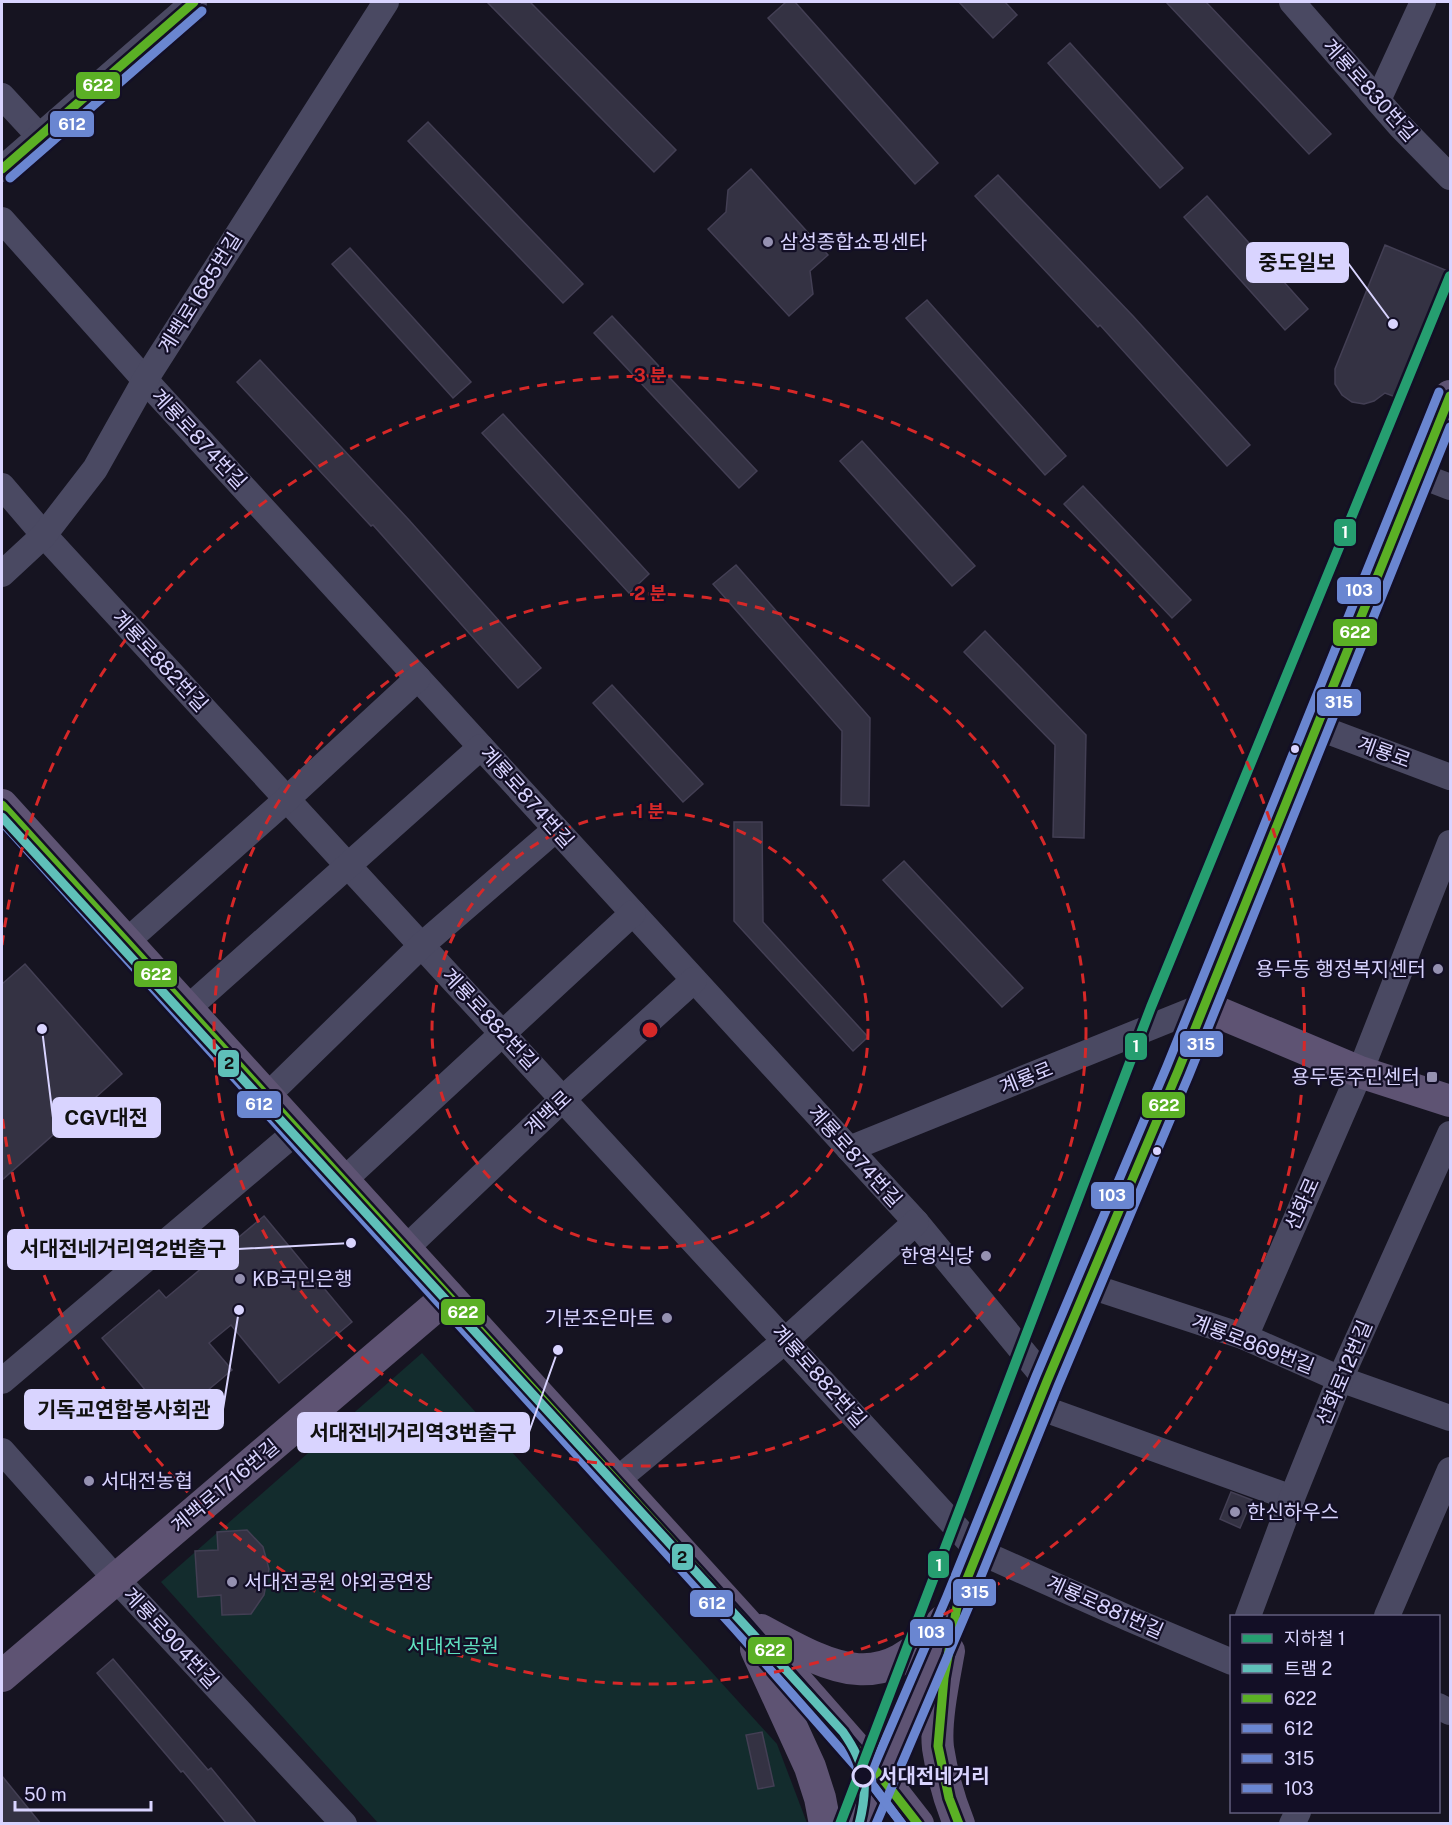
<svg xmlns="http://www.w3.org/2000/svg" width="1452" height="1825" font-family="'Public Sans','Noto Sans KR',sans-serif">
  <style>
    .green { fill: #132c2d }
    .building { fill: #343243; stroke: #433f54; stroke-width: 1.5 }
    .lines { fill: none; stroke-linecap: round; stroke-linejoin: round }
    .minor { stroke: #4a4962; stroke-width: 26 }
    .major { stroke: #5e5373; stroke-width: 32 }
    .bus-1-casing { stroke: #130f26; stroke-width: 14 }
    .bus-2-casing { stroke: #130f26; stroke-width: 14 }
    .bus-3-casing { stroke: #130f26; stroke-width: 14 }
    .bus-4-casing { stroke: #130f26; stroke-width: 14 }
    .bus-1 { stroke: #5bb025; stroke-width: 9 }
    .bus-2 { stroke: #6a86d1; stroke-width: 9 }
    .bus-3 { stroke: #6a86d1; stroke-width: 9 }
    .bus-4 { stroke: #6a86d1; stroke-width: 9 }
    .tram-1-casing { stroke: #130f26; stroke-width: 14 }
    .tram-1 { stroke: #5fc0b9; stroke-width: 9 }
    .metro-1-casing { stroke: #130f26; stroke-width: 15 }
    .metro-1 { stroke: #269e70; stroke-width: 10 }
    .ring { fill: none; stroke: #d62828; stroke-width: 3; stroke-dasharray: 10 8 }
    .poi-dot { fill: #9591b1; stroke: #130f26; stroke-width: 2 }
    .bus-dot { fill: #d9d4ff; stroke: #130f26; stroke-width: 2 }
    .stop-dot { fill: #130f26; stroke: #d9d4ff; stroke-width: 3 }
    .labels { text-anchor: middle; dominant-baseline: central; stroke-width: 4.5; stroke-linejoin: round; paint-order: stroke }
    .street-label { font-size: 20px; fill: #d9d4ff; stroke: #130f26 }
    .poi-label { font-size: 20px; fill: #d9d4ff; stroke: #130f26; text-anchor: start }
    .park-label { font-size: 20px; fill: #5fe0c0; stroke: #130f26 }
    .stop-label { font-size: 20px; font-weight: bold; fill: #d9d4ff; stroke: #130f26; text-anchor: start }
    .centre { fill: #d62828; stroke: #130f26; stroke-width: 3 }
    .ring-label { font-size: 18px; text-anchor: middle; font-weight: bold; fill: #d62828; stroke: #130f26; stroke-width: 4.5; stroke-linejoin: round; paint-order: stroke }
    .leader { fill: none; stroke: #d9d4ff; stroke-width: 2 }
    .callout-dot { fill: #d9d4ff; stroke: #130f26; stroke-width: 2 }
    .callout { fill: #d9d4ff; stroke: #d9d4ff; stroke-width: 2 }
    .callout-label { font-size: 21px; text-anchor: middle; font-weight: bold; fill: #111 }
    .line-badge { stroke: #130f26; stroke-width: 2 }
    .badge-label { font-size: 16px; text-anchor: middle; font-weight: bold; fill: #fff }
    .pale-badge-label { font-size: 16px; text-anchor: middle; font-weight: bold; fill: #111 }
  </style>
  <rect width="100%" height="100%" fill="#161421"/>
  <path class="green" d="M422,1353L777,1744L807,1823H378L161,1582Z"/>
  <g class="building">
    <path d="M487,2H530L676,150L654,172Z"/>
    <path d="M786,2H795L938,163L915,184L768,18Z"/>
    <path d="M959,2H1005L1017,15L993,38Z"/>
    <path d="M1166,2H1206L1331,134L1309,154Z"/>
    <path d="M1070,43L1183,168L1160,188L1048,63Z"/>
    <path d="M428,122L583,284L563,303L408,141Z"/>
    <path d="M751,169L828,255L810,271L813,294L789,316L708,229L726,212L728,190Z"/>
    <path d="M998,175L1133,316L1250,445L1227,466L1100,325L1098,327L975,196Z"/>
    <path d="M1207,196L1308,309L1285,330L1184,217Z"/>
    <path d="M1385,245L1450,272V279L1401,399L1385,393L1374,401L1364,404L1352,402L1342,395L1335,384V369Z"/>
    <path d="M350,248L471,382L453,398L332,264Z"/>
    <path d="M927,300L1066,456L1045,475L906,318Z"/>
    <path d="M612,316L757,471L739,488L594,333Z"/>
    <path d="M260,360L409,520L541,668L518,688L373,525L371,526L237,382Z"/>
    <path d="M503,414L649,574L629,593L482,433Z"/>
    <path d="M862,441L975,566L952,586L840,461Z"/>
    <path d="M1083,486L1191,600L1172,618L1064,504Z"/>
    <path d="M736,565L870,718L869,806L841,805L842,731L713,584Z"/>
    <path d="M985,631L1086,735L1084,838L1053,837L1055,745L964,652Z"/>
    <path d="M612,685L703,784L683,802L593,703Z"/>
    <path d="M734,822H762L763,922L868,1037L853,1051L734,921Z"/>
    <path d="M904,861L1023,988L1002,1007L883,880Z"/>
    <path d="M25,964L122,1074L2,1180V984Z"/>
    <path d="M264,1216L352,1322L279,1383L231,1325L209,1343L232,1370L171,1421L102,1338L159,1290L166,1298Z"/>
    <path d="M1231,1492L1252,1500L1240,1528L1220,1519Z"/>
    <path d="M247,1530L263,1547L269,1569L264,1595L251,1614L222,1615L221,1595L198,1597L195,1551L218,1550L217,1532Z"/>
    <path d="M113,1659L208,1770L211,1768L257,1824H227L183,1771L181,1772L97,1673Z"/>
    <path d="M762,1732L774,1786L758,1789L746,1735Z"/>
    <path d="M2,1776L41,1824H2Z"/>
  </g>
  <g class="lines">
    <g class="minor">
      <path d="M1292,2L1401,127L1450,177"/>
      <path d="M2,96L39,136"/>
      <path d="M1378,100L1423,2"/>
      <path d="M2,169L194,2"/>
      <path d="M2,220L145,380L916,1222L1047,1381"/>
      <path d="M1419,475L1450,487"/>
      <path d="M2,486L44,535L978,1551L1130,1619L1232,1662"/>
      <path d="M2,574L44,535L95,469L145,380L386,2"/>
      <path d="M1317,727L1450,777"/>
      <path d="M126,942L287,799L418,678"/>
      <path d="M187,1009L481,747"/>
      <path d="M266,1097L422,945L556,829"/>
      <path d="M849,1149L1203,1006"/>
      <path d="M343,1181L633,913"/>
      <path d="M405,1249L564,1098L694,980"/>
      <path d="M1087,1285L1245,1337L1340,1379L1450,1418"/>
      <path d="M1245,1337L1360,1072L1450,843"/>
      <path d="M2,1381L297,1131"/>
      <path d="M1036,1406L1292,1498"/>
      <path d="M2,1451L116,1579L344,1824"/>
      <path d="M617,1480L786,1340L916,1222"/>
      <path d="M1248,1616L1292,1498L1340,1379L1450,1134"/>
      <path d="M1387,1616L1450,1470"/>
      <path d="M1438,1706L1450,1712"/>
      <path d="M1292,1824L1298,1812"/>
    </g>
    <g class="major">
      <path d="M2,805L744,1621L882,1778L918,1824"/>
      <path d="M1203,1006L1360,1072L1450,1101"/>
      <path d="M761,1630C833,1669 882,1698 943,1621"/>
      <path d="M756,1649L810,1767L820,1798L825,1824"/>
      <path d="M949,1651C944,1679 935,1721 938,1748C942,1774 949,1799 959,1824"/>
      <path d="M2,1676L448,1296"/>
      <path d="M863,1824L958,1601L1047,1381L1178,1071L1450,396"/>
    </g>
    <g class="bus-1-casing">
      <g id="bus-1">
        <path d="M2,169L194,2"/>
        <path d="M2,805L744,1621L882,1778L918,1824"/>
        <path d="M959,1824L949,1798L938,1746L944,1678L958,1601L1047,1381L1178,1071L1450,396"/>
      </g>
    </g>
    <g class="bus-2-casing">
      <g id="bus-2">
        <path d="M10,178L202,11"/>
        <path d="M2,822L735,1629L873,1786L902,1824"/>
      </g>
    </g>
    <g class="bus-3-casing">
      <path id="bus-3" d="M876,1824L969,1606L1058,1386L1189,1075L1450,427"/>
    </g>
    <g class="bus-4-casing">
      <path id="bus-4" d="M902,1824L872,1784L871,1773L947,1596L1036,1376L1167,1066L1439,392"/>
    </g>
    <use href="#bus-1" class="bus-1"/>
    <use href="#bus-2" class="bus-2"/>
    <use href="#bus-3" class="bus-3"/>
    <use href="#bus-4" class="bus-4"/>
    <g class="tram-1-casing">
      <path id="tram-1" d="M2,817L843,1732C866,1765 869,1785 859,1824"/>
    </g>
    <use href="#tram-1" class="tram-1"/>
    <g class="metro-1-casing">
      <path id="metro-1" d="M840,1824L1151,1007L1450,276"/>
    </g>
    <use href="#metro-1" class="metro-1"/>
  </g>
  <g class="ring">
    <circle cx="650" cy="1030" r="218"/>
    <circle cx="650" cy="1030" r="436"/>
    <path d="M2 945A654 654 0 1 1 2 1115"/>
  </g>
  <g class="poi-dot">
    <circle cx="768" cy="242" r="6"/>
    <circle cx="1438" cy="969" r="6"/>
    <rect x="1426" y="1071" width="12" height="12" rx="3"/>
    <circle cx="986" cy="1256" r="6"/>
    <circle cx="240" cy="1279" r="6"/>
    <circle cx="667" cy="1318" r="6"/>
    <circle cx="89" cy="1481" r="6"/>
    <circle cx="1235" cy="1512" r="6"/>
    <circle cx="232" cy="1582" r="6"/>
  </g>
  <g class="bus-dot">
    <circle cx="1295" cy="749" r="5"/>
    <circle cx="1157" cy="1151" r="5"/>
  </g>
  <circle class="stop-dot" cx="863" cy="1776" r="10"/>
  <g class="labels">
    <g class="street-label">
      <text transform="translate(1370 90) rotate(48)">계룡로830번길</text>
      <text transform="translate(200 293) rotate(-58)">계백로1685번길</text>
      <text transform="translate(199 439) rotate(47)">계룡로874번길</text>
      <text transform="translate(160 661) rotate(47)">계룡로882번길</text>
      <text transform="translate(1384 752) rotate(20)">계룡로</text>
      <text transform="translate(527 797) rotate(48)">계룡로874번길</text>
      <text transform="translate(490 1019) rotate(47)">계룡로882번길</text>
      <text transform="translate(1026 1078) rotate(-22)">계룡로</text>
      <text transform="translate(548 1113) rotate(-43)">계백로</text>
      <text transform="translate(855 1156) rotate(48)">계룡로874번길</text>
      <text transform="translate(1302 1204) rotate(-66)">선화로</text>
      <text transform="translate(1253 1344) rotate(21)">계룡로869번길</text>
      <text transform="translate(1344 1373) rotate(-67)">선화로12번길</text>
      <text transform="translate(819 1376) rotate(48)">계룡로882번길</text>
      <text transform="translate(225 1486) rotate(-40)">계백로1716번길</text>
      <text transform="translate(1105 1607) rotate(24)">계룡로881번길</text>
      <text transform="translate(171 1638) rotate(47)">계룡로904번길</text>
    </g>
    <g class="poi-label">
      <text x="780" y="242">삼성종합쇼핑센타</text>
      <text x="1426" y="969" text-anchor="end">용두동 행정복지센터</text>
      <text x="1420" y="1077" text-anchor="end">용두동주민센터</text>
      <text x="974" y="1256" text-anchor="end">한영식당</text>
      <text x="252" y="1279">KB국민은행</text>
      <text x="655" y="1318" text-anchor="end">기분조은마트</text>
      <text x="101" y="1481">서대전농협</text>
      <text x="1247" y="1512">한신하우스</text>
      <text x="244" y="1582">서대전공원 야외공연장</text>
    </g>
    <g class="park-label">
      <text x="453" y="1646">서대전공원</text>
    </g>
    <g class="stop-label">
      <text x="879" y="1776">서대전네거리</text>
    </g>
  </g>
  <circle cx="650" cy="1030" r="9" class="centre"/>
  <g class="ring-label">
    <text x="650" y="382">3 분</text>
    <text x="650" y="600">2 분</text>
    <text x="650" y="818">1 분</text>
  </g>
  <path class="leader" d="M1393 324L1348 263M42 1029L53 1118M351 1243L238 1249M239 1310L223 1409M558 1350L529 1432"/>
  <g class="callout-dot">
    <circle cx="1393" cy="324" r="6"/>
    <circle cx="42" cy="1029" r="6"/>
    <circle cx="351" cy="1243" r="6"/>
    <circle cx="239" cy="1310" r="6"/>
    <circle cx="558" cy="1350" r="6"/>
  </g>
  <g class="callout">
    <rect x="1247" y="243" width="101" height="39" rx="6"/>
    <rect x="53" y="1098" width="107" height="39" rx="6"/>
    <rect x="8" y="1230" width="230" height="39" rx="6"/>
    <rect x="25" y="1390" width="198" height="39" rx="6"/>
    <rect x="298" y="1413" width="231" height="39" rx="6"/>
  </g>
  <g class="callout-label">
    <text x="1297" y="270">중도일보</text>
    <text x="106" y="1125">CGV대전</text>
    <text x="123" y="1256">서대전네거리역2번출구</text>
    <text x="124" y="1417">기독교연합봉사회관</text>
    <text x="413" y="1440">서대전네거리역3번출구</text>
  </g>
  <g class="line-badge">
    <rect x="75" y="71" width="46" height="29" rx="6" fill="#5bb025"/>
    <rect x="49" y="110" width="46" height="28" rx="6" fill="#6a86d1"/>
    <rect x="1333" y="518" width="24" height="29" rx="6" fill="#269e70"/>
    <rect x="1336" y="576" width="46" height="29" rx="6" fill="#6a86d1"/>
    <rect x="1332" y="618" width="46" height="29" rx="6" fill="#5bb025"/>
    <rect x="1316" y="688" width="46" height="29" rx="6" fill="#6a86d1"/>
    <rect x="133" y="960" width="45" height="28" rx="6" fill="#5bb025"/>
    <rect x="1179" y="1030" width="45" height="28" rx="6" fill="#6a86d1"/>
    <rect x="1124" y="1032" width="24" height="29" rx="6" fill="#269e70"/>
    <rect x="217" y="1049" width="23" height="29" rx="6" fill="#5fc0b9"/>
    <rect x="236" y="1090" width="46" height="29" rx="6" fill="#6a86d1"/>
    <rect x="1141" y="1091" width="45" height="28" rx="6" fill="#5bb025"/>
    <rect x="1090" y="1181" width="45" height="29" rx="6" fill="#6a86d1"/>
    <rect x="440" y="1298" width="46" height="28" rx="6" fill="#5bb025"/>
    <rect x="671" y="1543" width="23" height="28" rx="6" fill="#5fc0b9"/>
    <rect x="927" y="1550" width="23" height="29" rx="6" fill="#269e70"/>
    <rect x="952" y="1578" width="45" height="29" rx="6" fill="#6a86d1"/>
    <rect x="689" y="1589" width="45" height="29" rx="6" fill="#6a86d1"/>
    <rect x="909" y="1618" width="45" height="29" rx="6" fill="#6a86d1"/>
    <rect x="747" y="1636" width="46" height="29" rx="6" fill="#5bb025"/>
  </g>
  <g class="badge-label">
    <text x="98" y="91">622</text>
    <text x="72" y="130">612</text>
    <text x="1345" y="538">1</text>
    <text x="1359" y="596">103</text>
    <text x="1355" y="638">622</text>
    <text x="1339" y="708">315</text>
    <text x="156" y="980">622</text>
    <text x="1201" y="1050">315</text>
    <text x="1136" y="1052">1</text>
    <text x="259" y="1110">612</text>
    <text x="1164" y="1111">622</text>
    <text x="1112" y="1201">103</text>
    <text x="463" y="1318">622</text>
    <text x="939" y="1571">1</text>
    <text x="975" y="1598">315</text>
    <text x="712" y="1609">612</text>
    <text x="931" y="1638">103</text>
    <text x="770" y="1656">622</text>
  </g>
  <g class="pale-badge-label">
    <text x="229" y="1069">2</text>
    <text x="682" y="1563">2</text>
  </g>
  <rect width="1452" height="1825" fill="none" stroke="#d9d4ff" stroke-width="6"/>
  <rect x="1230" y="1615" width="210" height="198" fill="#130f26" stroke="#625e7d" stroke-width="1.5"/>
  <rect x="1242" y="1634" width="30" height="9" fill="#269e70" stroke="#625e7d" stroke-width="1.5"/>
  <text x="1284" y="1645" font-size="18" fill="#d9d4ff">지하철 1</text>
  <rect x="1242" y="1664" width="30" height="9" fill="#5fc0b9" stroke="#625e7d" stroke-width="1.5"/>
  <text x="1284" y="1675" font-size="18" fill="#d9d4ff">트램 2</text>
  <rect x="1242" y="1694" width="30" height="9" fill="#5bb025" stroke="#625e7d" stroke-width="1.5"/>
  <text x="1284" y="1705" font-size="18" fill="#d9d4ff">622</text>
  <rect x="1242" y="1724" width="30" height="9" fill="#6a86d1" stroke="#625e7d" stroke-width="1.5"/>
  <text x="1284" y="1735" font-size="18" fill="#d9d4ff">612</text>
  <rect x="1242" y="1754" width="30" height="9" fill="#6a86d1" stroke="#625e7d" stroke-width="1.5"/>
  <text x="1284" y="1765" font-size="18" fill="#d9d4ff">315</text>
  <rect x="1242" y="1784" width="30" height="9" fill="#6a86d1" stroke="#625e7d" stroke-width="1.5"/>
  <text x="1284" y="1795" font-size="18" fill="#d9d4ff">103</text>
  <path d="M15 1801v9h136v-9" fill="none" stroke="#d9d4ff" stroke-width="3"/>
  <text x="24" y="1801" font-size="18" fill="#d9d4ff" stroke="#130f26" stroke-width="4.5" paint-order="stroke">50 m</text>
</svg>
